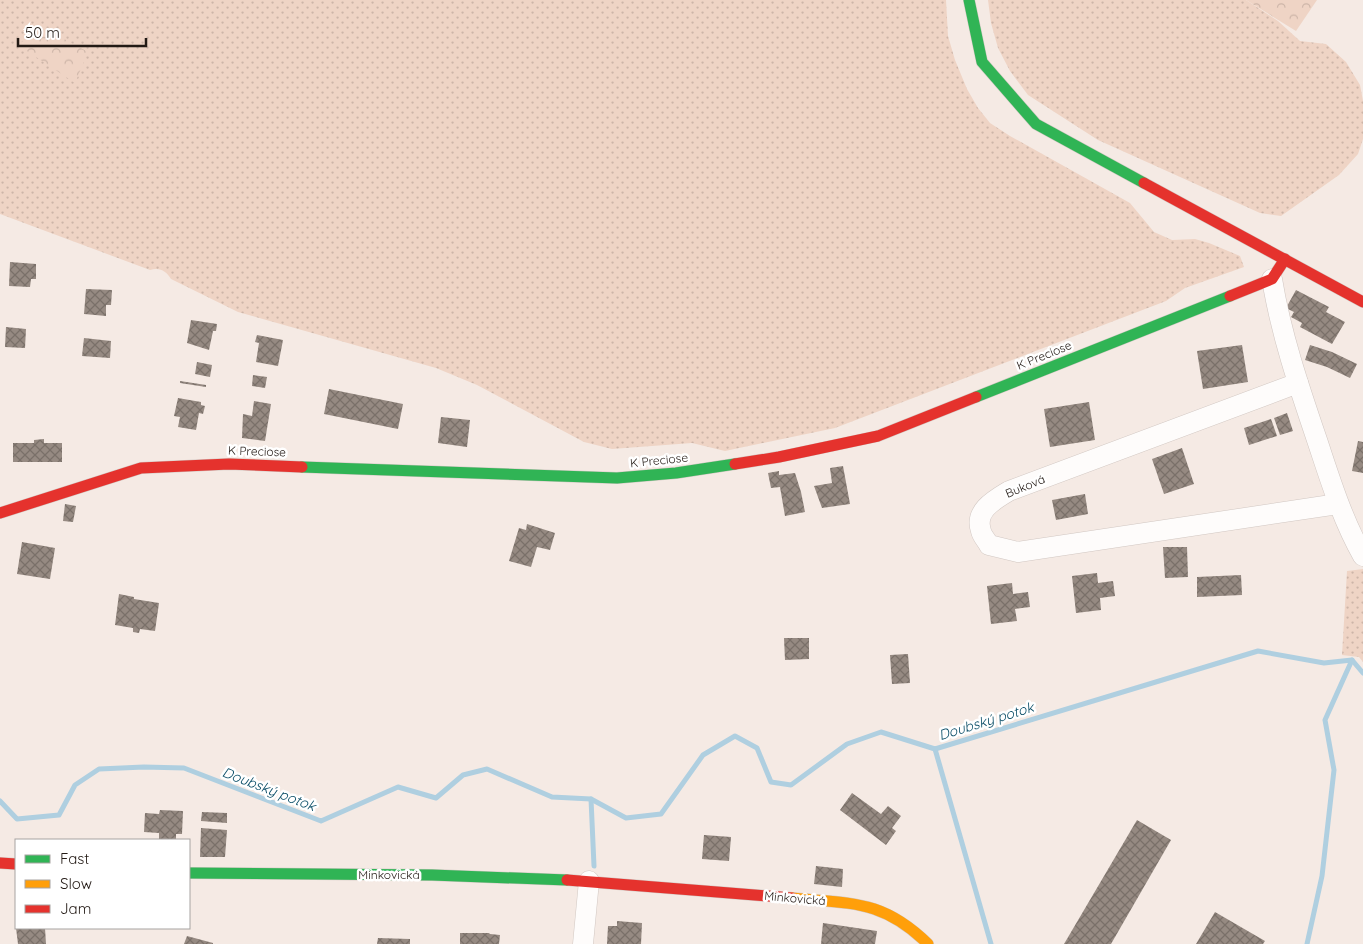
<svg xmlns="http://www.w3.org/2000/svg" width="1363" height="944" font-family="Quicksand,sans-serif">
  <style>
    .grass { fill: url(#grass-dots) }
    .forest { fill: url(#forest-crowns) }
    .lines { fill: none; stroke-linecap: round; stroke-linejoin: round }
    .stream { stroke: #afcfe0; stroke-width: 5 }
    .building { fill: url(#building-cross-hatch) }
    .street-casing { stroke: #d1c7c2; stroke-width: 21 }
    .fast-casing { stroke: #d1c7c2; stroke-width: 12 }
    .slow-casing { stroke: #d1c7c2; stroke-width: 12 }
    .jam-casing { stroke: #d1c7c2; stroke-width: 12 }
    .street { stroke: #fefcfb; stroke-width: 20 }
    .fast { stroke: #30b455; stroke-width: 11 }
    .slow { stroke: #ff9f0a; stroke-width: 11 }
    .jam { stroke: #e5322d; stroke-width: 11 }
    .labels { text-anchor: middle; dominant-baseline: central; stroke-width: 5; stroke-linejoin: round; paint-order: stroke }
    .street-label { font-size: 12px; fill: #231a15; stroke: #fff }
    .water-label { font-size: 14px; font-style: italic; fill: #074b65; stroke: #fff }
  </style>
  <defs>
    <pattern id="grass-dots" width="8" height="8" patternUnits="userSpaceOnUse" patternTransform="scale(1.25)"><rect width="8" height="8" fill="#efd4c5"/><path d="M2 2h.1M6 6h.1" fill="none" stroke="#cdb5a8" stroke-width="1.8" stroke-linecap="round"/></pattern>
    <pattern id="forest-crowns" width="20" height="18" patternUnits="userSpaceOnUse" patternTransform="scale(1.25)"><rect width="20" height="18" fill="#efd4c5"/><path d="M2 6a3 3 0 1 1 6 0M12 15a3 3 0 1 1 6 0" fill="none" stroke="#cdb5a8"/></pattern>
    <pattern id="building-cross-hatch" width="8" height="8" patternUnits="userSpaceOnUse" patternTransform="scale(1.25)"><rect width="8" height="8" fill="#968a82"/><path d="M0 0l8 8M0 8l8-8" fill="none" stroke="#7a7069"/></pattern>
  </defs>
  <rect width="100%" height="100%" fill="#f5eae4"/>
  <g class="grass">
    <path d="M0,0H946L948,36L955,60L967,89L978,108L990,123L1010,136L1130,203L1154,232L1172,240L1195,239L1209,243L1240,256L1244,267L1185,288L1166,301L835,428L725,451L692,443L612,449L584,442L477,385L436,368L238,312L171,279C166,271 160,267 150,270L0,214Z"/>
    <path d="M988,0H1246L1278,21L1300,41L1326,44L1346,62L1360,85L1363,101V139L1358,154L1339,175L1281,216L1260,213L1098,140L1028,95L1010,71L998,48L991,23Z"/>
    <path d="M1363,569V662L1359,657L1342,655L1347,571Z"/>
  </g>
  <g class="forest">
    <path d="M1246,0H1317L1296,31Z"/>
    <path d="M40,26L88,52L75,83L18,45Z"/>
  </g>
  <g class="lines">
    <g class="stream">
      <path d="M935,749L991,944"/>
      <path d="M591,799L594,866"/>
      <path d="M0,801L17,819L59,815L75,785L99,769L144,767L184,768L321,821L398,787L436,798L463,775L487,769L552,797L591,799L626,818L661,814L703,755L735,736L757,748L771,782L791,785L847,744L881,732L935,749L1258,651L1324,663L1352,660L1363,673"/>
      <path d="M1307,944L1322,876L1334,770L1325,720L1352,660"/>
    </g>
  </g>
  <g class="building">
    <path d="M10,262L36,264V279H31L30,287L9,286Z"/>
    <path d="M86,289L112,290L111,305H106V316L84,314Z"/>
    <path d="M1296,290L1329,307L1326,312L1345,322L1332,344L1300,327L1302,323L1291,317L1294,312L1286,308Z"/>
    <path d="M191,320L217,324L216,331H213L209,350L187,343Z"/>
    <path d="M6,327L26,329L25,348L5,347Z"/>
    <path d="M257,335L283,340L278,366L256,362L259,343L255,342Z"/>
    <path d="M84,338L111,341L110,358L82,356Z"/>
    <path d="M1242,345L1248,382L1203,389L1197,351Z"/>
    <path d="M1310,345L1332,352L1357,364L1350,378L1327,367L1305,360Z"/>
    <path d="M197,362L212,365L210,377L195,374Z"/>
    <path d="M253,375L267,377L265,388L252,386Z"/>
    <path d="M180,381L206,385V387L180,383Z"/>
    <path d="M329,389L403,404L398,429L324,414Z"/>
    <path d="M178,398L201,402V405L205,406L203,414L199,413L196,430L178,427L180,417L174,416Z"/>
    <path d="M254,401L271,404L265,441L242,438L243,414L252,416Z"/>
    <path d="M1089,402L1095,440L1050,447L1044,409Z"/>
    <path d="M1287,413L1293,431L1280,435L1274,418Z"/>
    <path d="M441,417L470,420L467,447L438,443Z"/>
    <path d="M1271,419L1277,436L1249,445L1244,428Z"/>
    <path d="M44,439V443H62V462H13V443H34V440Z"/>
    <path d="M1358,441L1363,442V473L1352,471Z"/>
    <path d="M1182,448L1194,484L1164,494L1152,459Z"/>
    <path d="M843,466L850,504L822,508L814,486L832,483L830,468Z"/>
    <path d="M779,471V475L795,473L801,492L805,512L785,516L780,487L771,488L768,473Z"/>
    <path d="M1085,494L1088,514L1056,520L1052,500Z"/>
    <path d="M65,504L76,506L73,522L63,521Z"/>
    <path d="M527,524L555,533L550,550L537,547L531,567L509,561L519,528L526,530Z"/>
    <path d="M22,542L55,548L50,579L17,574Z"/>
    <path d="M1163,547H1187L1188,577L1165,578Z"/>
    <path d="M1097,573L1098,583L1113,581L1115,596L1100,598L1101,610L1076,613L1072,576Z"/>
    <path d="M1241,575L1242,595L1197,597V577Z"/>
    <path d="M1012,583L1013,594L1028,592L1030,607L1015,609L1017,621L991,624L987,586Z"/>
    <path d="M119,594L134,597V599L159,603L155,631L140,629L139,633L133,632V628L115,625Z"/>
    <path d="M784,638H809V659L785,660Z"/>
    <path d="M908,654L910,683L892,684L890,655Z"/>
    <path d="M852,793L881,814L888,806L901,816L892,828L896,831L886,845L840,810Z"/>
    <path d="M160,810L183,811L182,834H176V840H159V833L144,832L145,813L159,814Z"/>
    <path d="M202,812L227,813V823L201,821Z"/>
    <path d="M1137,820L1171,840L1111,944H1064Z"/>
    <path d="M201,828L227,830L225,857H200Z"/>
    <path d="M704,835L731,837L729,861L702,859Z"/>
    <path d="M816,866L843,869L842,887L814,884Z"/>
    <path d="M1215,912L1265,941L1263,944H1196Z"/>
    <path d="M617,921L642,923L641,944H607L608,926H617Z"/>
    <path d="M823,923L877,931L875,944H821Z"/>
    <path d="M16,928H45L46,944H18Z"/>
    <path d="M460,933H489L490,934L500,935L499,944H460Z"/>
    <path d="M187,936L213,943V944H184Z"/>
    <path d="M378,938L410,939V944H377Z"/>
  </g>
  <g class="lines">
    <g class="street-casing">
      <g id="street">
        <path d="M1272,279C1281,334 1299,387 1317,440C1330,479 1342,519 1363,556"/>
        <path d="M1298,383L1009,491C994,500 974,511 981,531C982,536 987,541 989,545L1018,552L1338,504"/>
        <path d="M583,944L589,881"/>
      </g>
    </g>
    <g class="fast-casing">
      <g id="fast">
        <path d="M969,0L982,62L1036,124L1144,183"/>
        <path d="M976,397L1230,296"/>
        <path d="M302,467L617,478L676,473L735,464"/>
        <path d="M189,873L432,875L567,880"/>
      </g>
    </g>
    <g class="slow-casing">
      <path id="slow" d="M792,898C851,904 882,899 928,944"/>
    </g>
    <g class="jam-casing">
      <g id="jam">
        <path d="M1144,183L1363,302"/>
        <path d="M1230,296L1272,279L1285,259"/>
        <path d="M735,464L779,457L878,436L976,397"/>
        <path d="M0,513L141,468L229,464L302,467"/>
        <path d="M0,863L16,864"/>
        <path d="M567,880L792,898"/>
      </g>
    </g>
    <use href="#street" class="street"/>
    <use href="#fast" class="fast"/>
    <use href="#slow" class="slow"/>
    <use href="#jam" class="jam"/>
  </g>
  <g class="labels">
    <g class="street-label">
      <text transform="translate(1044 355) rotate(-22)">K Preciose</text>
      <text transform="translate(257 451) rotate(2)">K Preciose</text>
      <text transform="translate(659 460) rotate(-6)">K Preciose</text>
      <text transform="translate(1025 486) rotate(-22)">Buková</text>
      <text x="389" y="874">Minkovická</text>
      <text transform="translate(795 898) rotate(5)">Minkovická</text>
    </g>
    <g class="water-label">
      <text transform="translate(986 721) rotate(-17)">Doubský potok</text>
      <text transform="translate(269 789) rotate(21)">Doubský potok</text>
    </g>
  </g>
  <rect x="15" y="839" width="175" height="90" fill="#ffffff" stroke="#a7a3a1"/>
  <rect x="25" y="855" width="25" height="8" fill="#30b455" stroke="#a7a3a1"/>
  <text x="60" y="864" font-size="15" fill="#231a15">Fast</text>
  <rect x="25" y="880" width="25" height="8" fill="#ff9f0a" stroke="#a7a3a1"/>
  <text x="60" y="889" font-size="15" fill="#231a15">Slow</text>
  <rect x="25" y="905" width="25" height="8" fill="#e5322d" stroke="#a7a3a1"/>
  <text x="60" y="914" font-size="15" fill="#231a15">Jam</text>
  <path d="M18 38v8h128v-8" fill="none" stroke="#231a15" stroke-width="2.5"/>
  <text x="25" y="38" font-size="15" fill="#231a15" stroke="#ffffff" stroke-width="4" paint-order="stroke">50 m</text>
</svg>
